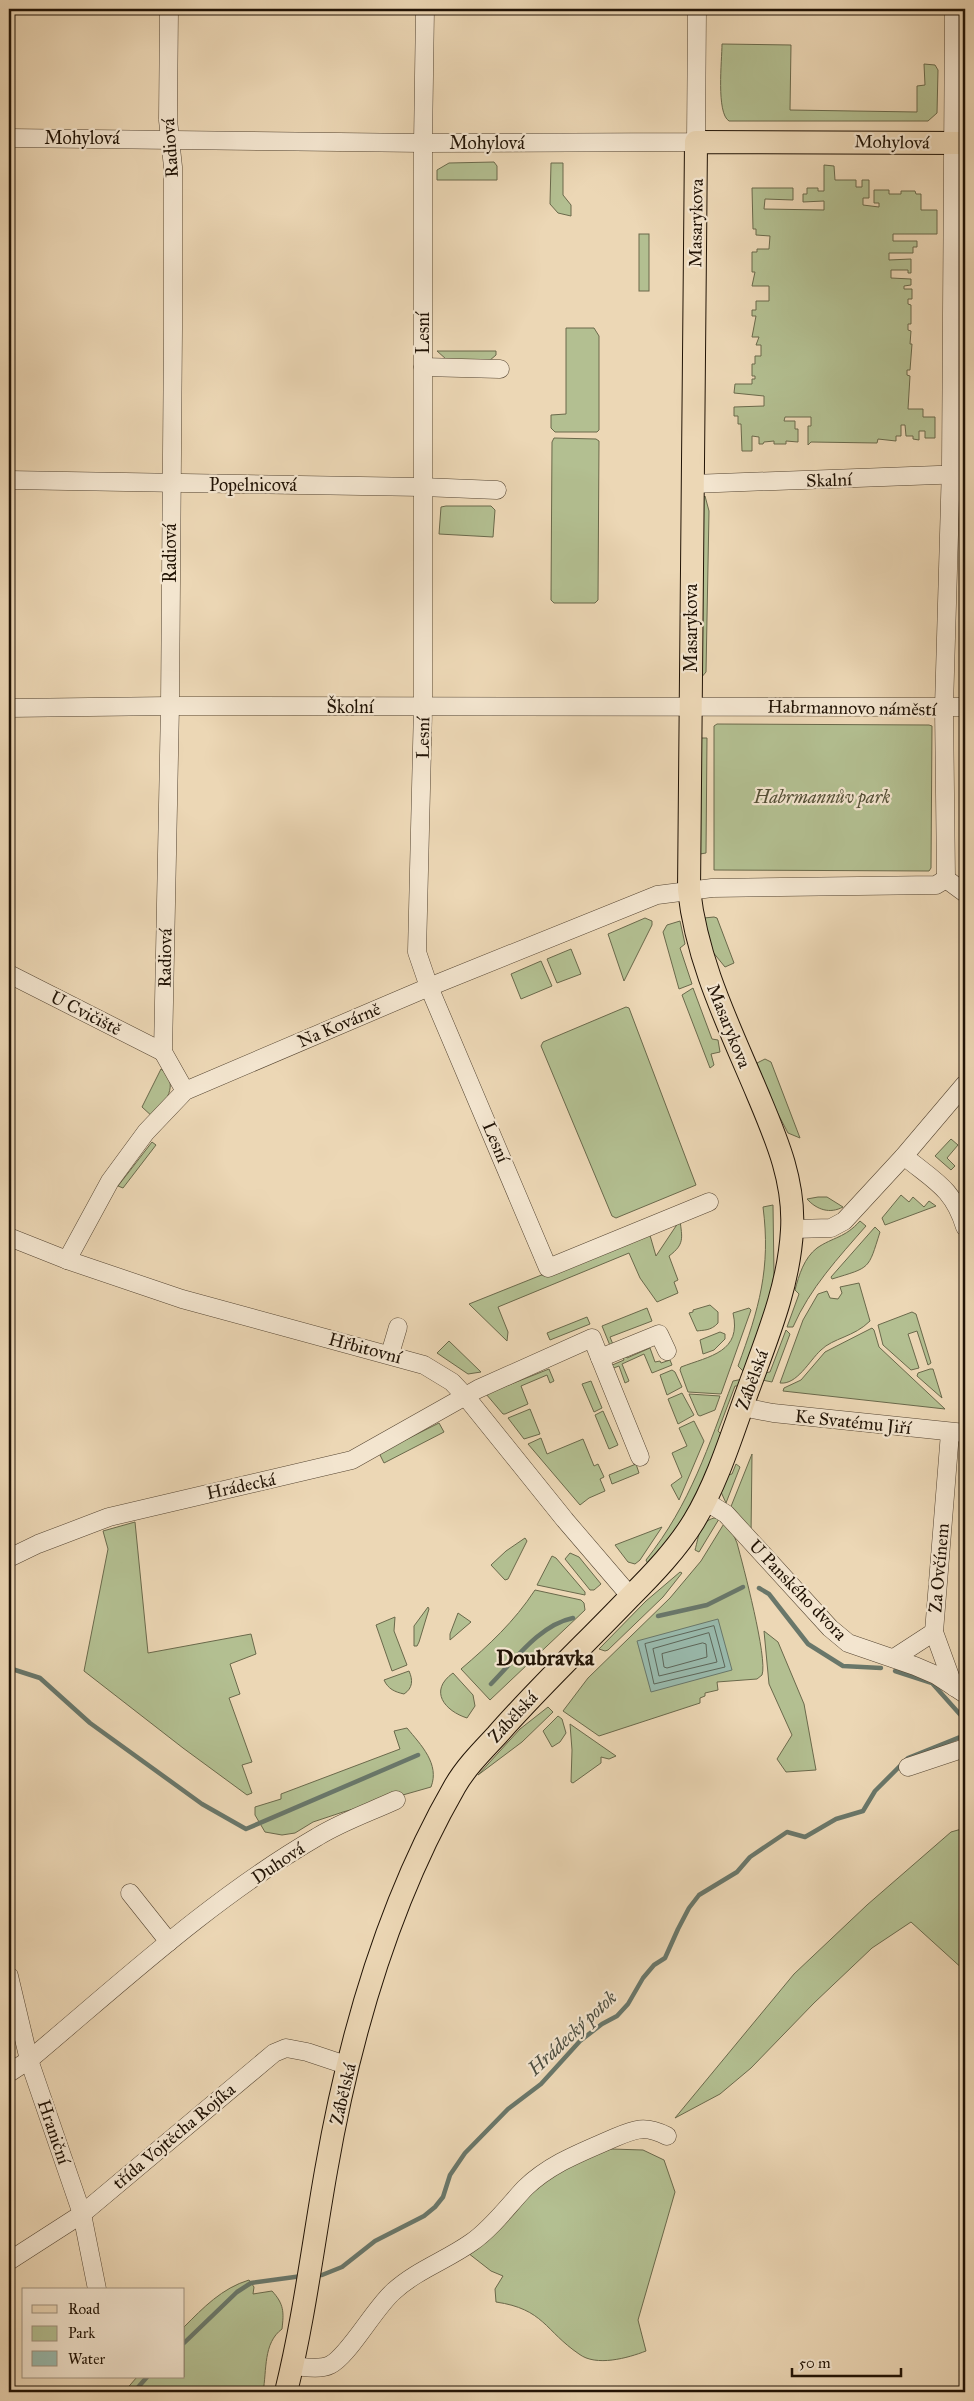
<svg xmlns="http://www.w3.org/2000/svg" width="974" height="2401" font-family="'IM FELL Great Primer',serif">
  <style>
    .green { fill: #b3bf91; stroke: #6a694b }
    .water { fill: #99baad; stroke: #69776a }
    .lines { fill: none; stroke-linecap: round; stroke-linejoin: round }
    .shore { stroke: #5d6659; stroke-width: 1 }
    .stream { stroke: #69776a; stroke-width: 4.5 }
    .minor-casing { stroke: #544431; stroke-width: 19 }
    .major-casing { stroke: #211305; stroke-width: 24 }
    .minor { stroke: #f3e5cf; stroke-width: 18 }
    .major { stroke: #ecd7b5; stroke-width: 22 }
    .labels { text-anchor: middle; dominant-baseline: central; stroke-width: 4.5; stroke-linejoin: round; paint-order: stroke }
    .street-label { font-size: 18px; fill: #211305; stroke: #f3e5cf }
    .park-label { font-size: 18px; font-style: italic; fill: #544f36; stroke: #f3e5cf }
    .water-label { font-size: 19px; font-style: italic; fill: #4b4d40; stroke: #f3e5cf }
    .district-label { font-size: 22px; font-weight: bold; fill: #211305; stroke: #f3e5cf }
  </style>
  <rect width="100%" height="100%" fill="#ecd7b5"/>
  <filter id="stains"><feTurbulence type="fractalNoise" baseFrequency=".004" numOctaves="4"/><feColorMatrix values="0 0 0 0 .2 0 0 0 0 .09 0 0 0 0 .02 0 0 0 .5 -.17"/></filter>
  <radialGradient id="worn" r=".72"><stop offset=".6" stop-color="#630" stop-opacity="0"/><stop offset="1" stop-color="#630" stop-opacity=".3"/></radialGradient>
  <g class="green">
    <path d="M722,44L791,45L790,110L917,112V86L925,85L924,64L935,65L938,70L937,113L928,121H729C716,113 722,60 722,44Z"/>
    <path d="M494,162L497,166V180H437V170L449,163Z"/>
    <path d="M551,163H563V195L571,205V216L558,213L550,204Z"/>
    <path d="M824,165L834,166L835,180H856V187H862V180H869V198H863V205L879,207V203H874V190H889V194H901V191H915L916,194H921V210H937V234H893V241H917V247H913V253H889V260L911,259V273H908V270H891V278L911,279V285L904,286V289H912V299H908V304L911,305V324H908V330L911,331L910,344H912L910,370H907V375L910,376L908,409H923V417H935V438H925V431H919V440L913,439V436H906L905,425H901V436H896V441L878,439L877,443L811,442L808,445V426H811V417H785L784,421H795V429H798V442L786,441V444H774V441L764,442L763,444H759V437L752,436V451H742L741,424H738V416H734V407L764,406V396L734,393L735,384H752V379H755V376H752V364H755V356H761V345H756L759,337H752L756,316H752V310H756V301H769V286H752L755,272H752V252H757V249H769L770,236L756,235V229H753L752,188H793V200L765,199L764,209L824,210V201L803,202V194H807V188H818V191H824Z"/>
    <rect x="639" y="234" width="10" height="57"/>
    <path d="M566,328H594L599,336V430L597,432H555L551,428V415L566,414Z"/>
    <path d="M437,351H496V355L489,361L446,359Z"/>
    <path d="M554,438L596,439L599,441L598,600L595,603H554L551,600L552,442Z"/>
    <path d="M705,496L709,511L706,672L700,679L702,499Z"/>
    <path d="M446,506H491L495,510L493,537L439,534L441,507Z"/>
    <path d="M717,724L929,725L932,726L931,868L929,871L714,870V726Z"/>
    <path d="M699,738H707L706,853L700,854Z"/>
    <path d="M714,917L717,918L734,963L725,967L712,951L704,918Z"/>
    <path d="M645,918L652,921V925L624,981L608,934Z"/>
    <path d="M680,921L685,944L680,948L692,984L679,989L663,932L667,925Z"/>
    <path d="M571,949L581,974L557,983L547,959Z"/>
    <path d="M541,961L552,986L521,999L511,974Z"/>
    <path d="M693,988L712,1039L718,1040L720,1052L711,1054L714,1065L710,1068L682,995Z"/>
    <path d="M626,1007L629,1008L696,1185L616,1218L612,1216L541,1046L543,1042Z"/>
    <path d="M765,1059L771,1062L800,1138L788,1133L762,1083L757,1063Z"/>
    <path d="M161,1069C181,1084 164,1103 154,1118L142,1107Z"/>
    <path d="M951,1139L958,1145L947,1158L955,1166L951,1170L935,1156Z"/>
    <path d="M152,1142L156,1145L123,1188L118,1186Z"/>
    <path d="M901,1195L909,1202L913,1197L924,1207L929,1201L936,1206L885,1225L882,1218Z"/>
    <path d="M818,1197H827L843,1207C830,1214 817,1210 807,1199Z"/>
    <path d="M773,1205L774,1275L769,1301L745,1373L738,1366C759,1309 771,1268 763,1207Z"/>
    <path d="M680,1220C682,1238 685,1244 669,1256L678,1280L674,1282L678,1293L657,1302L640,1278L629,1253L498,1307L508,1332L507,1341L469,1304L649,1232L656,1256Z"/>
    <path d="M860,1221L866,1226C838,1258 810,1288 793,1327H787L799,1294L795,1290C799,1275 804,1258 817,1248C833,1237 845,1238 860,1221Z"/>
    <path d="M875,1227L880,1232C868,1270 871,1267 832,1279L831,1277Z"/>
    <path d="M859,1283L870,1321C854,1337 833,1338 821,1350C809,1361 797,1385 780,1383L803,1320L818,1294L827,1291L830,1298L838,1299L842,1293L840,1287Z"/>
    <path d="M710,1305L718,1312V1323C711,1331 703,1330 697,1331L689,1313L693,1312V1310Z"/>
    <path d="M647,1308L652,1321L610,1337L614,1347L611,1348L602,1326Z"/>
    <path d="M749,1308L751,1310L721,1394L688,1392L680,1370L681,1367C710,1356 742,1352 733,1313Z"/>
    <path d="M912,1312L916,1314L931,1363L928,1365L917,1331L908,1334L919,1368L911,1370L883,1345L878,1325Z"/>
    <path d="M587,1317L590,1324L550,1340L547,1333Z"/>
    <path d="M872,1328L874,1330L879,1347L945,1409L783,1391L784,1388L801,1380L825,1352Z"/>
    <path d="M786,1330L790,1334L772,1382L762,1380L764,1373L770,1372Z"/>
    <path d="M720,1332L725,1334V1339L714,1350L703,1354L700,1340Z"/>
    <path d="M449,1341L481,1372L468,1374L437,1353Z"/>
    <path d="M650,1348L655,1362L660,1361L661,1363L670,1360L672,1365L652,1373L644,1354L622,1364L629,1381L625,1383L619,1366L611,1369L610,1366L624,1360L622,1355L625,1354L627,1358Z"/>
    <path d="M549,1369L554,1381L550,1383L547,1375L521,1386L528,1404L505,1414H503L486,1394Z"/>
    <path d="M930,1369H933L942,1398L917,1376L918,1373Z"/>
    <path d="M672,1370L675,1372L682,1387L667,1395L660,1375Z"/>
    <path d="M743,1379L740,1386H735L718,1431L722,1435L703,1483L677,1528L648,1564L646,1560C691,1503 708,1447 733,1381Z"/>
    <path d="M591,1381L602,1408L594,1412L582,1384Z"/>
    <path d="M682,1393L694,1415L678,1424L668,1399Z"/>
    <path d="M689,1394L720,1396L715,1410L700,1416L698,1415Z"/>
    <path d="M530,1409L540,1434L524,1439L508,1418Z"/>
    <path d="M603,1411L618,1445L609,1449L595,1415Z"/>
    <path d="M694,1421L704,1441L679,1500L671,1485L682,1477L672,1453L687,1446L679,1428Z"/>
    <path d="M439,1423L444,1432L384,1463L379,1453Z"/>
    <path d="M541,1438L547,1454L583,1439L594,1466L598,1464L604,1477L600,1479L605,1491L589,1498L580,1505L528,1444Z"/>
    <path d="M752,1454L751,1536L730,1509Z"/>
    <path d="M636,1464L639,1473L612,1484L609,1475Z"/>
    <path d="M736,1464L740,1467L726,1503L721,1492L727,1475L732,1474Z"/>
    <path d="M714,1518L719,1519L699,1552L695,1550C699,1536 699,1522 714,1518Z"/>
    <path d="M135,1522L148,1653L251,1634L256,1654L230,1664L240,1694L229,1698L252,1762L242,1765L252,1793L247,1795L183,1748L84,1671L108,1549L103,1531Z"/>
    <path d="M725,1522C730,1529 734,1535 737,1543C743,1565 768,1659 762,1675L757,1679L717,1682L718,1690L705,1693V1696L700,1698V1703L599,1736L563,1711L588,1678L670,1598L701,1561Z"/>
    <path d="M662,1527L640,1560L635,1564L628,1562L615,1545Z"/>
    <path d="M525,1538L527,1541L508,1579L505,1580L491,1565L506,1551Z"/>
    <path d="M570,1553L579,1557L601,1584L594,1590H590L565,1559Z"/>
    <path d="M552,1556L556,1558L585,1592V1595L537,1585Z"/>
    <path d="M680,1572L682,1573L663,1597L608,1650L605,1651L599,1649L646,1601Z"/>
    <path d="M535,1590L581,1600L584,1603L585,1610L490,1700L461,1669C489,1645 514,1622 535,1590Z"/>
    <path d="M428,1607L429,1609L419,1642L417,1646H414V1626Z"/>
    <path d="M458,1613L471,1622L450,1640V1634Z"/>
    <path d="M395,1617L394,1631L407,1665L392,1671L376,1625Z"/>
    <path d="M764,1631L778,1642L804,1704L816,1770L786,1772L777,1759L792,1735L769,1684Z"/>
    <path d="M409,1671C413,1680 413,1688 404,1694C395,1692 388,1689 384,1680Z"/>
    <path d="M453,1673L473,1695L475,1706L467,1718C445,1711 428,1691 453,1673Z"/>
    <path d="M548,1707L553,1712L522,1742L478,1775L520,1729Z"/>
    <path d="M558,1716L562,1719L566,1733L560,1742L552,1747L543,1731Z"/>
    <path d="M570,1724L616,1756L609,1759L601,1757V1763L573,1783L571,1782L572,1750Z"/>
    <path d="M407,1728C421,1745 440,1764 431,1787L343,1812L313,1822L295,1833L282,1835L265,1832L255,1815V1807L281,1799V1794L400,1749L394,1731Z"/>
    <path d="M965,1828V1971L911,1922L872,1948L814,2003L751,2068L720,2094L675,2118L794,1974L867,1905L951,1832Z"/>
    <path d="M611,2149L643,2150L664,2160L675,2192L638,2320L646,2351C628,2358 596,2367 579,2354C545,2331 544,2309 496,2302L495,2289L503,2276L491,2271L468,2253L543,2180L571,2161Z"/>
    <path d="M249,2280L254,2287L253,2294L272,2291C284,2304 284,2312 282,2329C263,2343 267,2370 263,2392H124L137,2377H184V2327C203,2308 222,2288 249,2280Z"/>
  </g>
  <path class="water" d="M718,1619L732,1670L651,1692L637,1641Z"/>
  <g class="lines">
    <g class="shore">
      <path d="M714,1626L725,1667L654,1684L645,1644Z"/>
      <path d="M709,1633L717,1662L659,1676L653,1649Z"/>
      <path d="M703,1643L706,1644L707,1657L667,1668L664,1667L662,1654Z"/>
    </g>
    <g class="stream">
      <path d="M759,1588L769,1594L808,1644L843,1666L881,1668"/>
      <path d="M658,1616L707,1605L743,1587"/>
      <path d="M9,1668L40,1678L90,1723L202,1804L246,1829L418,1755"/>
      <path d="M895,1671L932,1683L965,1720"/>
      <path d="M491,1684C514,1661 539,1625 573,1618"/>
      <path d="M314,2275H322L342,2267L375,2241L424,2216L435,2207L443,2197L450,2175L465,2153L508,2109L541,2084L580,2041L602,2024L617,2016L628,2004L643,1978L654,1965L665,1958L678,1929L689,1908L699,1895L737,1872L750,1857L787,1832L805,1837L836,1819L863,1811L875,1791L908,1758L965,1735"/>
      <path d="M184,2343L237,2292L251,2283L302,2276"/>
      <path d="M134,2392L147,2377"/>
    </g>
    <g class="minor-casing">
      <g id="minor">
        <path d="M169,9L168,120L173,167V329L170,706L163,1052L185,1091"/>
        <path d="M425,9L423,143V707L417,952L429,987L548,1268L709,1202"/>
        <path d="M9,138L423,143L696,142L697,9"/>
        <path d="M423,367L500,369"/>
        <path d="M9,480L422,487L497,490"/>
        <path d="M692,484L965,474"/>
        <path d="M9,708L170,706L965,707"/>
        <path d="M946,879L944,707L951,466L954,9"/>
        <path d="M946,879L965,893"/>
        <path d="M9,974L163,1052"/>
        <path d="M904,1156C934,1181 953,1188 965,1227"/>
        <path d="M793,1229L831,1228L844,1221L904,1156L965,1084"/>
        <path d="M9,1237L67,1260L182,1299L424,1365L452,1382L466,1397L565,1520L631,1597"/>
        <path d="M67,1260L110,1181L146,1132L185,1091L429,987L657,895L712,888L936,885L946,879"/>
        <path d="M390,1354L398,1327"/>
        <path d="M600,1358L640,1457"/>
        <path d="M742,1407L773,1413L965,1433"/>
        <path d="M950,1433L934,1632L954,1687"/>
        <path d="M705,1501L726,1514L830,1628L848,1643L915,1666L936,1675L965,1694"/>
        <path d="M9,1558L38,1544L109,1517L352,1460L478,1389L592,1338L600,1358L659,1334L667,1351"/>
        <path d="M894,1658L934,1632"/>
        <path d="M908,1767L965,1748"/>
        <path d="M130,1893L169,1942"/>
        <path d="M9,1976L29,2060L82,2214L97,2289"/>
        <path d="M9,2073L29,2060C122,1982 212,1898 317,1837C341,1822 370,1812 396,1800"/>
        <path d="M9,2261L82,2214L274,2053L286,2048L307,2052L349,2066"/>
        <path d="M292,2366C304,2367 320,2370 330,2365C348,2357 375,2307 394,2291C417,2270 447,2260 472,2242C492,2228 508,2206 525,2188C549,2165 577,2154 607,2141C631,2131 642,2123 667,2136"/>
      </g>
    </g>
    <g class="major-casing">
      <path id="major" d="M286,2392C304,2319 313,2245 326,2171C349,2038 387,1904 455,1786C466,1767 482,1751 497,1735C539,1687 586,1643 630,1597C653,1574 677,1549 694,1521C718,1481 732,1434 748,1390C767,1338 789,1286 792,1230C795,1181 776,1138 758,1095C730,1028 697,963 689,890L696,142L965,143"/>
    </g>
    <use href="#minor" class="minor"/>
    <use href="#major" class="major"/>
  </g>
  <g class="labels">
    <g class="street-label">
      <text x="82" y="138">Mohylová</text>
      <text transform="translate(892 142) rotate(1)">Mohylová</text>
      <text x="487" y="143">Mohylová</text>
      <text transform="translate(170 148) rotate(-94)">Radiová</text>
      <text transform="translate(696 223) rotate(-89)">Masarykova</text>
      <text transform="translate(423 333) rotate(-90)">Lesní</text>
      <text transform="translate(829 480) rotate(-2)">Skalní</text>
      <text x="253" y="485">Popelnicová</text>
      <text transform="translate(170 553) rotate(-90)">Radiová</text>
      <text transform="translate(691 628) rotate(-90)">Masarykova</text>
      <text x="350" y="707">Školní</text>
      <text transform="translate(852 708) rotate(1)">Habrmannovo náměstí</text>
      <text transform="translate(423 738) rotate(-89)">Lesní</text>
      <text transform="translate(165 958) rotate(-89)">Radiová</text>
      <text transform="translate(86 1013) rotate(27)">U Cvičiště</text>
      <text transform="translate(339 1025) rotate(-23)">Na Kovárně</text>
      <text transform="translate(729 1026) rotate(68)">Masarykova</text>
      <text transform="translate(496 1142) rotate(67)">Lesní</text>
      <text transform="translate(365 1348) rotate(15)">Hřbitovní</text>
      <text transform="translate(752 1380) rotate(-70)">Zábělská</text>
      <text transform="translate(853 1422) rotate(6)">Ke Svatému Jiří</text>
      <text transform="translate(241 1486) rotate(-12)">Hrádecká</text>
      <text transform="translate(939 1568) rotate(-85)">Za Ovčínem</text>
      <text transform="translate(798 1590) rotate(46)">U Panského dvora</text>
      <text transform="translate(513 1717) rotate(-47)">Zábělská</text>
      <text transform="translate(278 1863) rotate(-34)">Duhová</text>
      <text transform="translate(343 2094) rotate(-77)">Zábělská</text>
      <text transform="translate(54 2132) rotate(71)">Hraniční</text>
      <text transform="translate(174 2136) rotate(-40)">třída Vojtěcha Rojíka</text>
    </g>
    <g class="park-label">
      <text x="822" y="797">Habrmannův park</text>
    </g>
    <g class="water-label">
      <text transform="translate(572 2033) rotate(-43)">Hrádecký potok</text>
    </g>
    <g class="district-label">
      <text x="545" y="1657">Doubravka</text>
    </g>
  </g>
  <rect width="974" height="2401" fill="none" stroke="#ecd7b5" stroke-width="30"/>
  <rect x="10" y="10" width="954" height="2381" fill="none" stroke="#211305" stroke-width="2.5"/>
  <rect x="15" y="15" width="944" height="2371" fill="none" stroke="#211305"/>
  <rect x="22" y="2288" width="162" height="90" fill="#f3e5cf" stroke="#9f917e"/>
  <rect x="32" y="2305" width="25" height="8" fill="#ecd7b5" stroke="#9f917e"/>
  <text x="68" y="2314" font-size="15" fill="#211305">Road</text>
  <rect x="32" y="2326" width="25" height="15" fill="#b3bf91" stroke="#9f917e"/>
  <text x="68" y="2338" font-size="15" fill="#211305">Park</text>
  <rect x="32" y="2351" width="25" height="15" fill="#99baad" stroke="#9f917e"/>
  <text x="68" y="2364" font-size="15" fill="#211305">Water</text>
  <path d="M792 2368v8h109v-8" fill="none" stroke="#211305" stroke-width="2.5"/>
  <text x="799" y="2368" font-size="15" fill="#211305" stroke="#f3e5cf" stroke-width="4" paint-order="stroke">50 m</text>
  <rect width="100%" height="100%" filter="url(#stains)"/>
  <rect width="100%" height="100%" fill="url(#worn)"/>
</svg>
